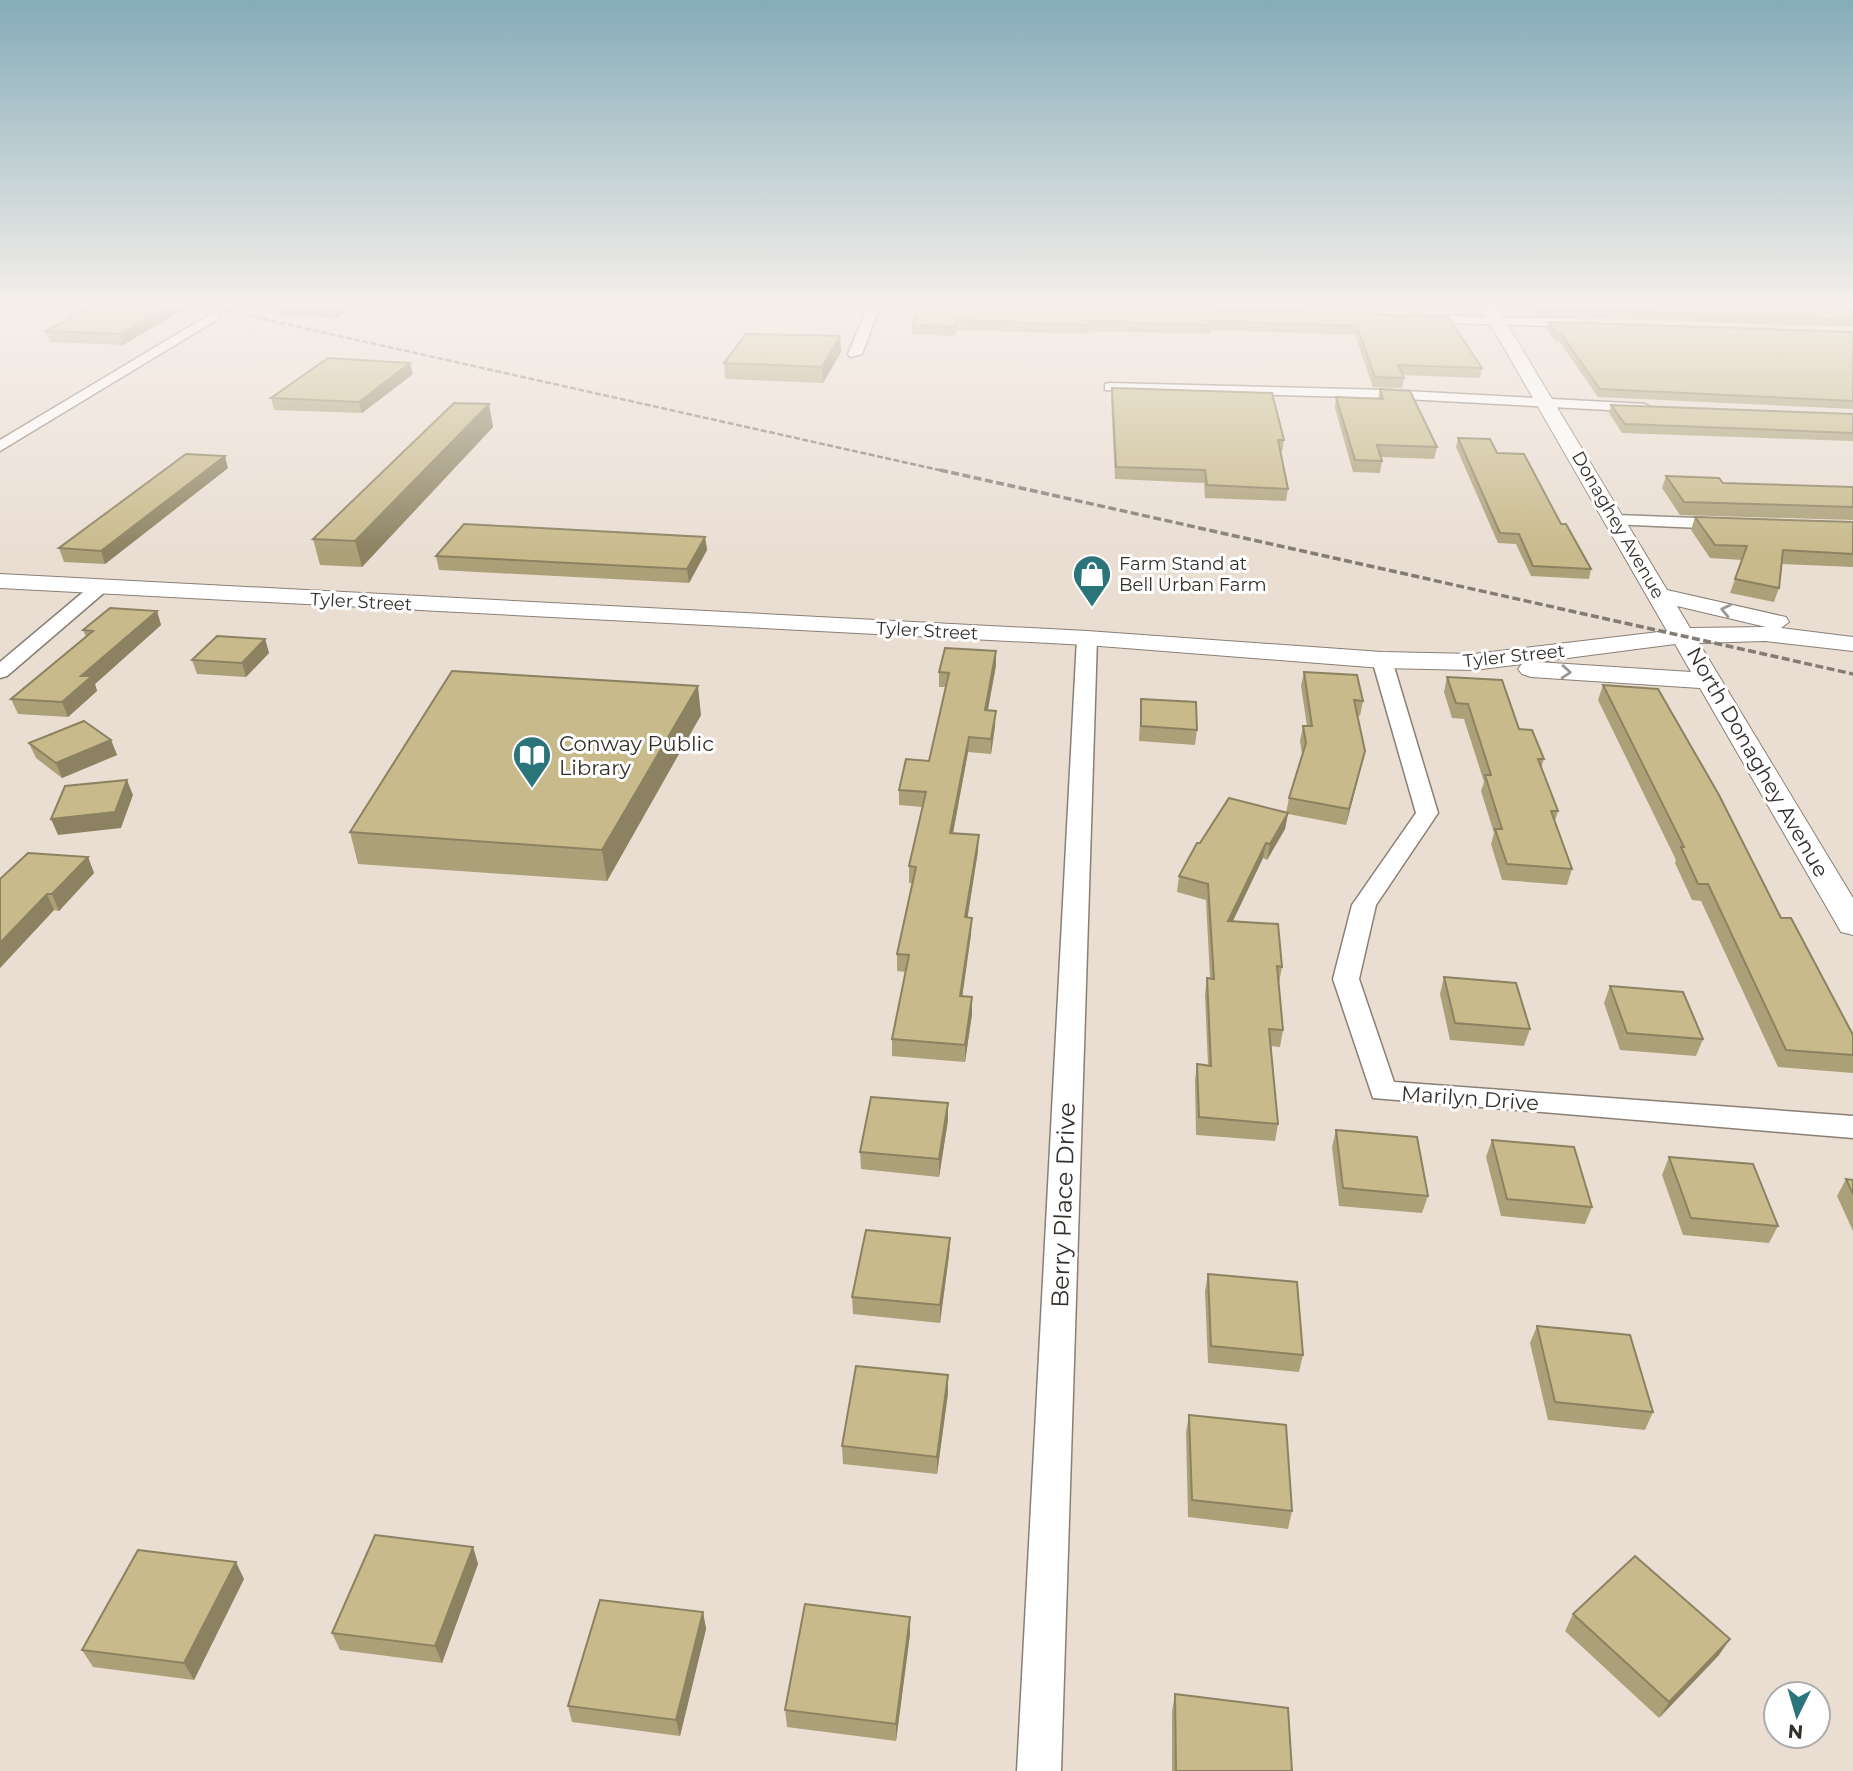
<svg xmlns="http://www.w3.org/2000/svg" width="1853" height="1771" font-family="Montserrat,sans-serif">
  <style>
    .lines { fill: none; stroke-linecap: round; stroke-linejoin: round }
    .minor-casing { stroke: #897f75; stroke-width: 3 }
    .tertiary-casing { stroke: #897f75; stroke-width: 2 }
    .minor { fill: #fff; fill-rule: evenodd }
    .tertiary { fill: #fff; fill-rule: evenodd }
    .rail-far1 { stroke: #837c75; stroke-width: 2.5; stroke-dasharray: 6 2.5; stroke-linecap: butt }
    .rail { stroke: #837c75; stroke-width: 3.5; stroke-dasharray: 8 3.5; stroke-linecap: butt }
    .wall { fill: #aca078 }
    .shaded-wall { fill: #8c8261 }
    .building { fill: #c8ba8b; stroke: #8c8261; stroke-width: 2 }
    .oneway { stroke: #9a9896 }
    .labels { text-anchor: middle; dominant-baseline: central; stroke-width: 6; stroke-linejoin: round; paint-order: stroke }
    .far-street-label { font-size: 18px; fill: #34302c; stroke: #fff }
    .far-poi-label { font-size: 18px; fill: #34302c; stroke: #fff; text-anchor: start }
    .poi-label { font-size: 21px; fill: #34302c; stroke: #fff; text-anchor: start }
    .street-label { font-size: 21px; fill: #34302c; stroke: #fff }
    .near-street-label { font-size: 24px; fill: #34302c; stroke: #fff }
  </style>
  <rect width="100%" height="100%" fill="#eaded3"/>
  <g class="lines">
    <g class="minor-casing">
      <g id="minor">
        <path d="M868,306H880L862,354L850,357L848,354Z"/>
        <path d="M214,312L220,316L218,319L0,451V440Z"/>
        <path d="M1412,315L1582,319L1588,323L1582,327L1416,322L1412,321Z"/>
        <path d="M1110,383L1387,390L1645,404L1652,408L1645,412L1387,398L1105,390V384Z"/>
        <path d="M1616,515L1724,519L1732,524L1724,529L1610,524L1608,520Z"/>
        <path d="M100,582L106,583L109,587L106,591L7,676L0,678V662L94,583Z"/>
        <path d="M1087,632L1097,638L1061,1771H1017L1077,638Z"/>
        <path d="M1382,654L1392,660L1438,813L1376,905L1359,979L1394,1082L1853,1116V1138L1373,1098L1333,979L1352,905L1416,813L1372,660Z"/>
      </g>
    </g>
    <g class="tertiary-casing">
      <path id="tertiary" d="M1480,306H1496L1667,590L1786,617L1789,622L1781,628L1853,637V651L1765,641L1699,643L1853,898V935L1841,932L1837,925L1700,688L1531,677L1522,674L1518,669L1522,664L1474,670L1382,668L1087,645L0,588V574L1087,631L1382,652L1474,654L1667,631ZM1677,606L1766,627L1690,628ZM1675,644L1691,672L1537,662Z"/>
    </g>
    <use href="#minor" class="minor"/>
    <use href="#tertiary" class="tertiary"/>
    <path class="rail-far1" d="M205,306L948,472"/>
    <path class="rail" d="M940,470L1853,674"/>
  </g>
  <g class="wall">
    <path d="M92,306H189L123,345L50,342L46,331Z"/>
    <path d="M278,306H352L337,318L280,316Z"/>
    <path d="M919,306L1448,317L1482,368L1480,378L1402,375L1404,378L1402,388L1373,387L1355,335L1211,330L1210,334L1089,331V334L957,330L955,336L912,334V325Z"/>
    <path d="M1268,306H1439L1437,312Z"/>
    <path d="M1531,306H1853V327L1537,316Z"/>
    <path d="M1549,322L1853,332V409L1598,397L1559,341H1555L1547,329Z"/>
    <path d="M840,336L841,352L823,383L725,379L724,363Z"/>
    <path d="M413,374L362,413L274,410L271,398Z"/>
    <path d="M1112,388L1284,440L1282,452H1281L1288,489L1286,501L1205,498L1204,483L1115,479L1111,399Z"/>
    <path d="M1380,389L1437,447L1434,459L1381,457L1382,461L1380,473L1353,472L1335,408L1336,397L1378,399Z"/>
    <path d="M489,404L493,427L362,567L320,565L313,539Z"/>
    <path d="M1611,405L1853,414V441L1622,433L1609,413Z"/>
    <path d="M1458,438L1497,453L1561,524L1591,569L1589,579L1531,576L1516,544L1498,543L1456,447Z"/>
    <path d="M228,468L105,564L64,562L59,548Z"/>
    <path d="M1666,476L1723,483L1853,487V520L1680,515L1662,488Z"/>
    <path d="M1695,517L1853,522V567L1782,564L1779,588L1774,602L1730,593L1742,560L1710,558L1691,530Z"/>
    <path d="M705,537L707,550L689,583L439,570L436,556Z"/>
    <path d="M157,611L161,625L95,684L97,691L68,717L18,714L11,699L86,637L83,630Z"/>
    <path d="M265,639L269,653L246,677L197,674L192,660Z"/>
    <path d="M996,665L988,710L995,726L991,754L968,752L953,833L978,851L967,918L971,934L962,996L972,1014L965,1062L892,1056V1039L906,972L897,971V954L913,883H909V866L922,807L899,805V790L929,761L946,687H939V672Z"/>
    <path d="M1304,672L1363,701L1360,716L1357,715L1361,767L1346,825L1288,814L1285,829L1267,860L1263,858L1233,921L1282,967L1279,983L1283,1030L1280,1047L1271,1046L1278,1124L1275,1141L1196,1135L1195,1081L1197,1064L1208,1065L1205,995L1207,978H1210L1206,900L1177,892L1179,876L1200,843L1286,813L1289,798L1302,754L1300,741L1303,726H1307L1301,686Z"/>
    <path d="M1447,677L1519,729L1544,759L1541,768L1558,811L1555,821L1572,869L1567,885L1502,880L1491,844L1494,833L1481,791L1484,782L1464,719L1452,718L1444,692Z"/>
    <path d="M1603,685L1781,918L1853,1035V1073L1778,1067L1701,901L1692,900L1675,863L1676,860L1598,700Z"/>
    <path d="M1141,699L1197,730L1195,745L1139,741Z"/>
    <path d="M701,715L607,881L358,864L350,832Z"/>
    <path d="M111,740L117,755L62,778L36,758L29,743Z"/>
    <path d="M88,857L94,873L59,911L54,910L0,968V879Z"/>
    <path d="M1444,977L1530,1029L1524,1046L1450,1040L1440,994Z"/>
    <path d="M1610,986L1703,1039L1696,1056L1620,1050L1604,1003Z"/>
    <path d="M948,1120L939,1177L861,1169L860,1152Z"/>
    <path d="M1336,1130L1428,1196L1422,1213L1339,1206L1332,1147Z"/>
    <path d="M1492,1140L1592,1207L1585,1224L1501,1216L1486,1157Z"/>
    <path d="M1669,1157L1778,1226L1769,1243L1683,1235L1662,1175Z"/>
    <path d="M1846,1179L1853,1180V1231L1837,1196Z"/>
    <path d="M950,1238L949,1255L940,1323L853,1314L852,1297Z"/>
    <path d="M1208,1274L1303,1355L1299,1372L1208,1363L1205,1291Z"/>
    <path d="M1537,1326L1653,1412L1645,1430L1548,1420L1530,1343Z"/>
    <path d="M948,1393L937,1474L843,1464L842,1446Z"/>
    <path d="M1189,1415L1292,1511L1288,1529L1188,1517L1186,1432Z"/>
    <path d="M473,1547L478,1564L442,1663L340,1650L332,1633Z"/>
    <path d="M244,1579L194,1680L93,1667L82,1650Z"/>
    <path d="M703,1612L706,1629L680,1736L572,1722L568,1706Z"/>
    <path d="M1573,1614L1719,1655L1659,1718L1565,1631Z"/>
    <path d="M910,1634L896,1741L787,1727L785,1710Z"/>
    <path d="M1175,1694L1292,1771H1172V1711Z"/>
  </g>
  <g class="shaded-wall">
    <path d="M169,306H189L123,345L120,334Z"/>
    <path d="M335,306H352L337,318Z"/>
    <path d="M840,336L841,352L823,383L822,367Z"/>
    <path d="M410,363L413,374L362,413L359,402Z"/>
    <path d="M489,404L493,427L362,567L355,541Z"/>
    <path d="M225,456L228,468L105,564L101,551Z"/>
    <path d="M705,537L707,550L689,583L687,569Z"/>
    <path d="M157,611L161,625L95,684L97,691L68,717L62,702L81,676Z"/>
    <path d="M265,639L269,653L246,677L242,663Z"/>
    <path d="M996,651V665L985,725V710Z"/>
    <path d="M698,686L701,715L607,881L602,850Z"/>
    <path d="M996,711L995,726L991,754V739Z"/>
    <path d="M969,737L968,752L950,849V833Z"/>
    <path d="M111,740L117,755L62,778L56,763Z"/>
    <path d="M1365,751L1361,767L1346,825L1349,809Z"/>
    <path d="M127,780L133,795L121,828L58,835L51,819Z"/>
    <path d="M1288,813L1285,829L1267,860L1270,844Z"/>
    <path d="M979,835L978,851L965,934V917Z"/>
    <path d="M1266,843L1263,858L1225,937L1228,921Z"/>
    <path d="M88,857L94,873L59,911L52,894Z"/>
    <path d="M47,894L54,910L0,968V943Z"/>
    <path d="M972,918L971,934L960,1013V996Z"/>
    <path d="M972,997V1014L965,1062V1045Z"/>
    <path d="M948,1103V1120L939,1177V1159Z"/>
    <path d="M950,1238L949,1255L940,1323V1305Z"/>
    <path d="M948,1375V1393L937,1474V1457Z"/>
    <path d="M473,1547L478,1564L442,1663L435,1646Z"/>
    <path d="M236,1562L244,1579L194,1680L184,1663Z"/>
    <path d="M703,1612L706,1629L680,1736L676,1720Z"/>
    <path d="M910,1617V1634L896,1741V1724Z"/>
    <path d="M1730,1639L1719,1655L1659,1718L1669,1702Z"/>
  </g>
  <g class="building">
    <path d="M92,306H169L120,334L46,331Z"/>
    <path d="M919,306H1146L1448,317L1482,368L1398,365L1404,378L1375,377L1357,326L1211,321V325L1090,321L1089,325L957,320L955,327L912,325Z"/>
    <path d="M1538,306H1853V320L1539,308Z"/>
    <path d="M1549,322L1853,332V401L1600,389L1561,334H1557Z"/>
    <path d="M746,334L840,336L822,367L724,363Z"/>
    <path d="M328,358L410,363L359,402L271,398Z"/>
    <path d="M1112,388L1272,393L1284,440H1278L1288,489L1207,485L1205,470L1116,467Z"/>
    <path d="M1380,389L1410,391L1437,447L1377,445L1382,461L1355,460L1336,397L1383,399Z"/>
    <path d="M454,403L489,404L355,541L313,539Z"/>
    <path d="M1611,405L1853,414V433L1625,424Z"/>
    <path d="M1458,438L1490,439L1497,453L1524,454L1561,524H1566L1591,569L1533,566L1519,534L1500,533Z"/>
    <path d="M186,454L225,456L101,551L59,548Z"/>
    <path d="M1666,476L1719,478L1723,483L1853,487V507L1684,502Z"/>
    <path d="M1695,517L1853,522V554L1783,550L1779,588L1735,579L1747,546L1715,545Z"/>
    <path d="M464,524L705,537L687,569L436,556Z"/>
    <path d="M110,608L157,611L81,676H92L62,702L11,699L93,631L83,630Z"/>
    <path d="M217,636L265,639L242,663L192,660Z"/>
    <path d="M945,648L996,651L985,710L996,711L991,739L969,737L950,833L979,835L965,917L972,918L960,996L972,997L965,1045L892,1039L909,955L897,954L916,867L909,866L926,792L899,790L906,759L929,761L949,673L939,672Z"/>
    <path d="M452,671L698,686L602,850L350,832Z"/>
    <path d="M1304,672L1357,675L1363,701L1354,700L1365,751L1349,809L1289,798L1306,743L1303,726H1312Z"/>
    <path d="M1447,677L1502,680L1519,729L1532,730L1544,759H1538L1558,811H1551L1572,869L1507,864L1495,829H1502L1485,775H1491L1468,704L1456,703Z"/>
    <path d="M1603,685L1658,689L1719,795L1781,918H1791L1853,1035V1055L1786,1050L1708,884H1698L1681,847H1684Z"/>
    <path d="M1141,699L1196,702L1197,730L1141,726Z"/>
    <path d="M84,721L111,740L56,763L29,743Z"/>
    <path d="M127,780L115,812L51,819L65,786Z"/>
    <path d="M1229,798L1288,813L1270,844L1266,843L1228,921L1278,924L1282,967L1277,966L1283,1030L1269,1029L1278,1124L1199,1117L1197,1064L1211,1066L1207,978L1214,979L1208,884L1179,876L1197,843H1200Z"/>
    <path d="M28,853L88,857L52,894H47L0,943V879Z"/>
    <path d="M1444,977L1516,983L1530,1029L1455,1023Z"/>
    <path d="M1610,986L1683,992L1703,1039L1627,1033Z"/>
    <path d="M871,1097L948,1103L939,1159L860,1152Z"/>
    <path d="M1336,1130L1417,1137L1428,1196L1343,1188Z"/>
    <path d="M1492,1140L1574,1147L1592,1207L1507,1199Z"/>
    <path d="M1669,1157L1753,1164L1778,1226L1691,1218Z"/>
    <path d="M1846,1179L1853,1180V1194Z"/>
    <path d="M866,1230L950,1238L940,1305L852,1297Z"/>
    <path d="M1208,1274L1297,1282L1303,1355L1211,1346Z"/>
    <path d="M1537,1326L1630,1335L1653,1412L1555,1402Z"/>
    <path d="M856,1366L948,1375L937,1457L842,1446Z"/>
    <path d="M1189,1415L1286,1425L1292,1511L1192,1500Z"/>
    <path d="M375,1535L473,1547L435,1646L332,1633Z"/>
    <path d="M138,1550L236,1562L184,1663L82,1650Z"/>
    <path d="M1635,1556L1730,1639L1669,1702L1573,1614Z"/>
    <path d="M600,1600L703,1612L676,1720L568,1706Z"/>
    <path d="M805,1604L910,1617L896,1724L785,1710Z"/>
    <path d="M1175,1694L1288,1708L1292,1771H1176Z"/>
  </g>
  <defs><path id="oneway-chevron" d="M-2-3.5L2.5 0L-2 3.5" fill="none" stroke-width="1.6" stroke-linecap="round" stroke-linejoin="round" transform="scale(1.75)"/></defs>
  <g class="oneway">
    <use href="#oneway-chevron" transform="translate(1726 610) rotate(-167)"/>
    <use href="#oneway-chevron" transform="translate(1566 672) rotate(4)"/>
  </g>
  <linearGradient id="sky" x2="0" y2="1"><stop stop-color="#85acb9"/><stop offset="0.55" stop-color="#f6f0eb"/><stop offset="1" stop-color="#f6f0eb" stop-opacity="0"/></linearGradient>
  <rect width="1853" height="554" fill="url(#sky)"/>
  <defs>
    <g id="shop-pin" transform="scale(2.0125)"><path d="M0 17L-7.5 6A9.5 9.5 0 1 1 7.5 6Z" fill="#2b757a" stroke="#fff"/><path d="M-5-2.5h2.3a2.7 3.5 0 0 1 5.4 0H5L5.5 6h-11ZM-1.5-2.5h3a1.5 2.3 0 0 0-3 0Z" fill="#fff"/></g>
    <g id="library-pin" transform="scale(2.0125)"><path d="M0 17L-7.5 6A9.5 9.5 0 1 1 7.5 6Z" fill="#2b757a" stroke="#fff"/><path d="M-6-4Q-3-5.5-.7-3.5V5Q-3 3-6 4ZM6-4Q3-5.5 .7-3.5V5Q3 3 6 4Z" fill="#fff"/></g>
  </defs>
  <g fill-rule="evenodd">
    <use href="#shop-pin" x="1092" y="574"/>
    <use href="#library-pin" x="532" y="755"/>
  </g>
  <g class="labels">
    <g class="far-street-label">
      <text transform="translate(1618 525) rotate(60)">Donaghey Avenue</text>
      <text transform="translate(361 602) rotate(3)">Tyler Street</text>
      <text transform="translate(927 631) rotate(3)">Tyler Street</text>
      <text transform="translate(1514 656) rotate(-6)">Tyler Street</text>
    </g>
    <g class="far-poi-label">
      <text x="1119" y="564">Farm Stand at<tspan x="1119" dy="21">Bell Urban Farm</tspan></text>
    </g>
    <g class="poi-label">
      <text x="559" y="743">Conway Public<tspan x="559" dy="24">Library</tspan></text>
    </g>
    <g class="street-label">
      <text transform="translate(1758 762) rotate(60)">North Donaghey Avenue</text>
      <text transform="translate(1470 1098) rotate(4)">Marilyn Drive</text>
    </g>
    <g class="near-street-label">
      <text transform="translate(1063 1205) rotate(-88)">Berry Place Drive</text>
    </g>
  </g>
  <g transform="translate(1797 1715) rotate(185)"><circle r="33" fill="#ffffff" stroke="#aeacab" stroke-width="2"/>
  <path d="M0-5L12 26L0 18L-12 26Z" fill="#2b757a"/>
  <text y="-10" font-size="19" font-weight="bold" text-anchor="middle" fill="#34302c">N</text>
  </g>
</svg>
